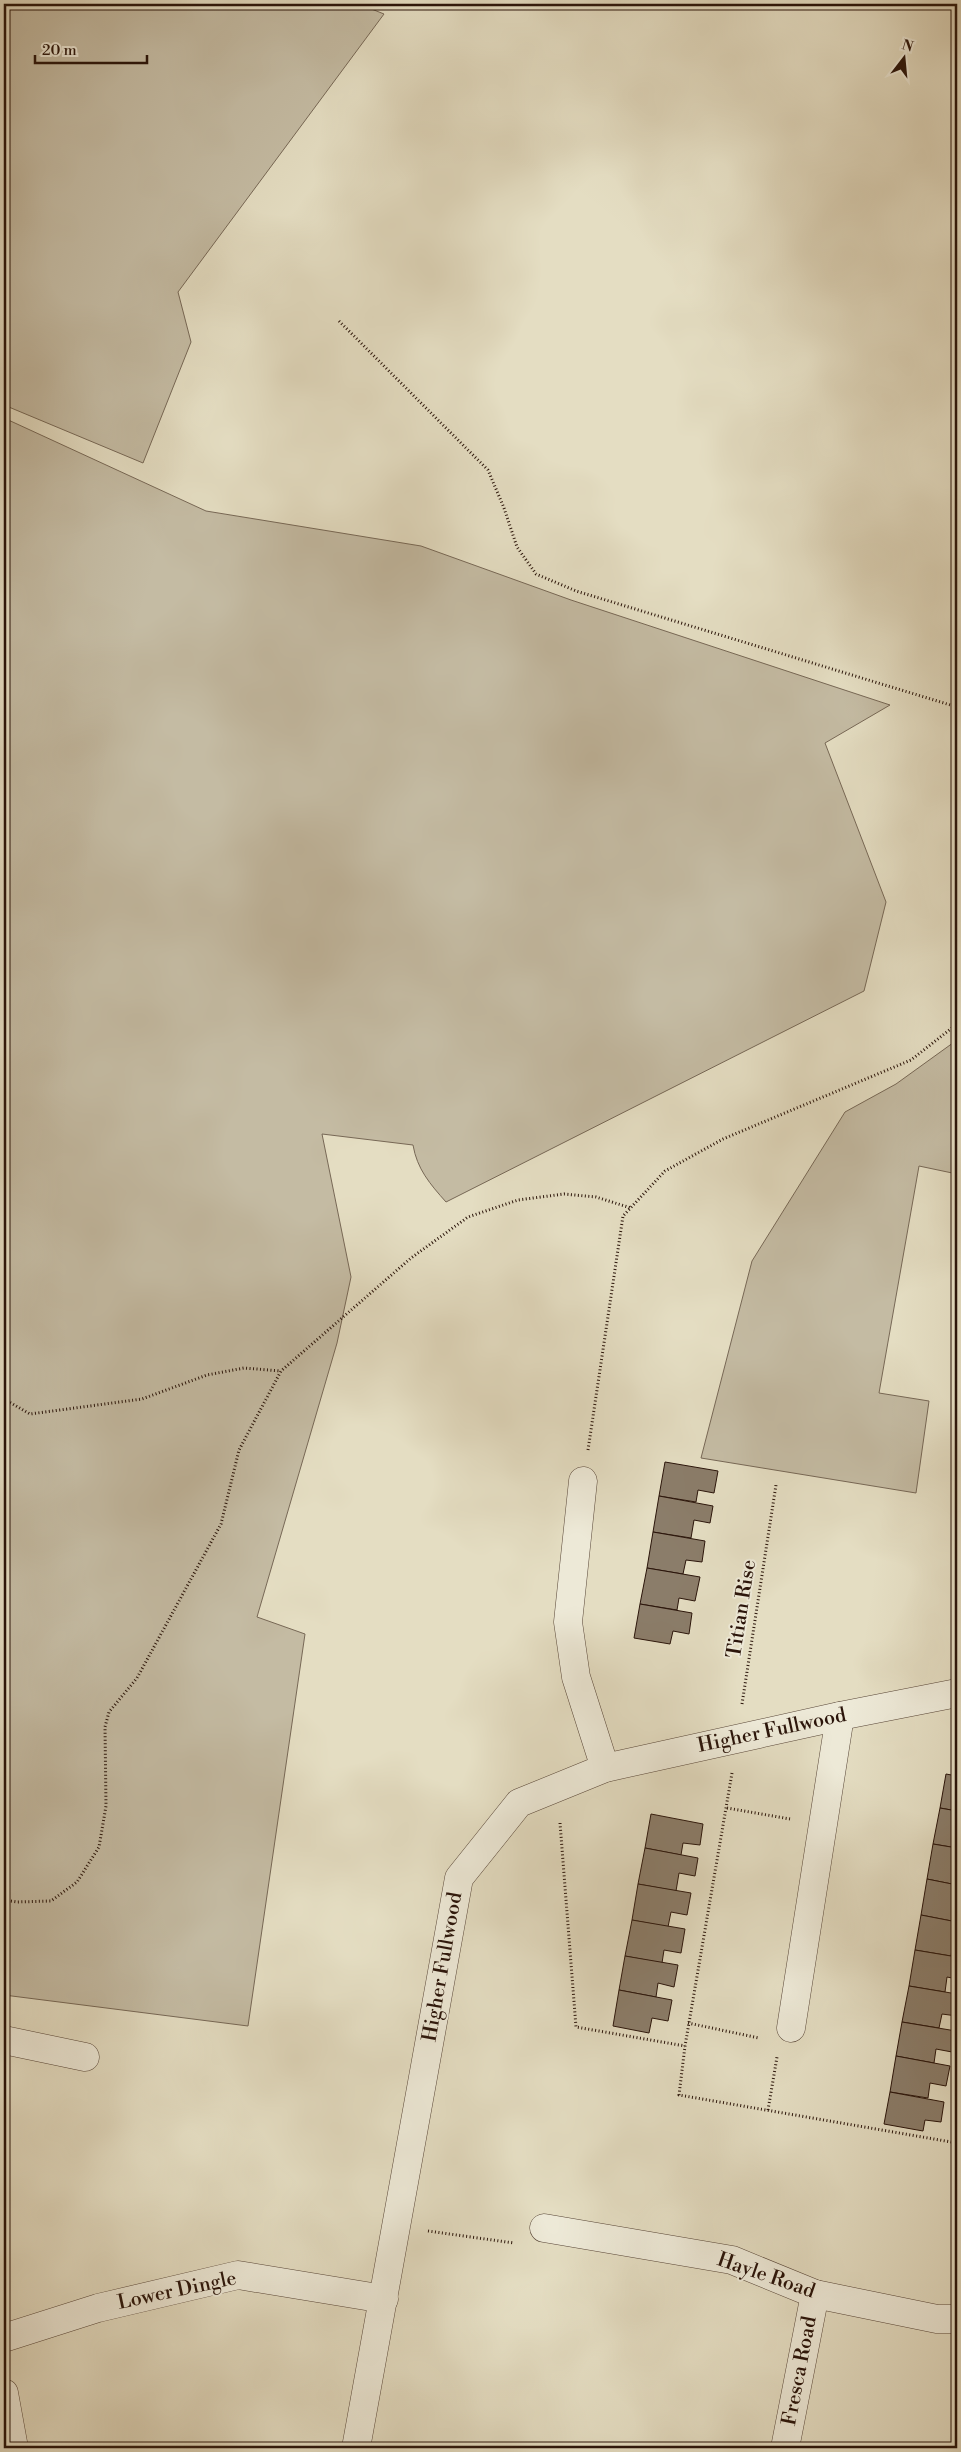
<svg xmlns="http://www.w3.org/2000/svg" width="961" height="2452" font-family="'Libre Bodoni',serif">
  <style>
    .green { fill: #c4bba3; stroke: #776856 }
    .building { fill: #8b7d6a; stroke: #2a140a }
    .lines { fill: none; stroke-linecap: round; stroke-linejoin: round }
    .minor-casing { stroke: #584638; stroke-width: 29 }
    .path { stroke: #2a140a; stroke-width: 3; stroke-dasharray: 1 2.5; stroke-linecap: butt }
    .minor { stroke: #ede9d7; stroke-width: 28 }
    .labels { text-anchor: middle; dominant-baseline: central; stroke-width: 4; stroke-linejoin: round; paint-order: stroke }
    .street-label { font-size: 20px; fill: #2a140a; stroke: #ede9d7 }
  </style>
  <rect width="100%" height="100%" fill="#e4ddc2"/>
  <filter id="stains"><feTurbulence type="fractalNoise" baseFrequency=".004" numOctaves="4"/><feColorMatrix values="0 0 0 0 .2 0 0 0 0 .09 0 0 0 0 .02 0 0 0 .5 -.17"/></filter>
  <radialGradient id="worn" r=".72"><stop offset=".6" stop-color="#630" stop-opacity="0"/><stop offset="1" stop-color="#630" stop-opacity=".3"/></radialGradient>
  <g class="green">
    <path d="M4,4H359L384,14L178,292L191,342L143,463L4,405Z"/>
    <path d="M4,418L206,511L421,546L571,600L890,705L825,743L886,902L864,991L446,1202C430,1184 417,1169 413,1145L322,1134L351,1277L337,1343L257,1617L305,1634L248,2026L4,1995Z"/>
    <path d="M957,1040V1174L919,1166L879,1393L929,1401L916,1493L701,1458L752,1261L845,1112L896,1084Z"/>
  </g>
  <g class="building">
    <path d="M665,1462L718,1471L714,1493L698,1490L696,1502L659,1496Z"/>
    <path d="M659,1496L713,1506L710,1523L694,1520L691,1538L653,1532Z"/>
    <path d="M653,1532L705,1541L702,1562L686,1560L683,1574L647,1568Z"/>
    <path d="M647,1568L700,1577L695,1601L679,1598L677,1610L640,1604Z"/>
    <path d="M640,1604L692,1613L689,1634L673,1631L670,1644L634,1638Z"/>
    <path d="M946,1774L957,1776V1811L940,1808Z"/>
    <path d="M940,1808L957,1811V1848L933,1844Z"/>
    <path d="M651,1814L703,1824L700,1845L683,1843L681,1855L645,1848Z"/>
    <path d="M933,1844L957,1848V1885L927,1879Z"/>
    <path d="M645,1848L698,1858L695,1876L679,1873L676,1891L638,1884Z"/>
    <path d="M927,1879L957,1885V1922L921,1915Z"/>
    <path d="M638,1884L691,1893L687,1915L671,1912L668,1927L632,1920Z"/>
    <path d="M921,1915L957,1922V1943H953L951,1956L915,1950Z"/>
    <path d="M632,1920L685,1929L681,1953L664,1950L662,1963L625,1956Z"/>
    <path d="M915,1950L957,1957V1979L947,1977L945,1992L909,1986Z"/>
    <path d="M625,1956L678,1965L674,1987L658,1983L656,1997L619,1990Z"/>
    <path d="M909,1986L957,1994V2016L942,2014L939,2028L902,2022Z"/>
    <path d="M619,1990L672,2000L668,2021L652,2018L649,2033L613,2026Z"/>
    <path d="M902,2022L956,2031L952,2052L936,2049L934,2063L896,2056Z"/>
    <path d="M896,2056L950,2066L946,2086L930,2083L928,2098L890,2092Z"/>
    <path d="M890,2092L944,2102L941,2122L925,2120L923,2131L884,2124Z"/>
  </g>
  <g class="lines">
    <g class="minor-casing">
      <g id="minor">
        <path d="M583,1481L568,1622L576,1677L605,1768"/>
        <path d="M791,2028L840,1716"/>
        <path d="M4,2040L85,2057"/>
        <path d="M544,2228L732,2260L815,2294L937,2319H957"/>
        <path d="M4,2338L98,2308L238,2275L384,2299"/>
        <path d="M4,2393L14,2448"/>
        <path d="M356,2448L459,1878L519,1803L605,1768L840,1716L957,1693"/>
        <path d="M785,2448L815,2294"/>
      </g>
    </g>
    <g class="path">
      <path d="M339,321L488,470L504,508L517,547L536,574L576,591L957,707"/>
      <path d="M4,1399L30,1414L142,1399L207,1375L244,1368L281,1371"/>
      <path d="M588,1450L623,1216L665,1171L723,1139L911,1060L957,1024"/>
      <path d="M742,1704L776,1485"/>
      <path d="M732,1773L685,2046L679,2095L957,2143"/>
      <path d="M727,1808L790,1819"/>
      <path d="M560,1823L576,2027L685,2046"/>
      <path d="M4,1900L17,1902L51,1901L77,1882L99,1847L106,1806L105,1727L109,1712L137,1678L221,1524L239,1450L281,1371L411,1258L468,1217L518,1200L564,1194L596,1197L631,1208"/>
      <path d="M688,2023L759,2038"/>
      <path d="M768,2110L777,2057"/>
      <path d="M428,2231L514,2243"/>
    </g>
    <use href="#minor" class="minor"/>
  </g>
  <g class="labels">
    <g class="street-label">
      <text transform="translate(742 1609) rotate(-81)">Titian Rise</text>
      <text transform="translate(772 1731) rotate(-12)">Higher Fullwood</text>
      <text transform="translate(443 1967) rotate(-80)">Higher Fullwood</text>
      <text transform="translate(766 2276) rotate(19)">Hayle Road</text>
      <text transform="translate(177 2291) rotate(-12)">Lower Dingle</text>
      <text transform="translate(800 2371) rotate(-79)">Fresca Road</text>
    </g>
  </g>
  <rect width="961" height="2452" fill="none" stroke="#e4ddc2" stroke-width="20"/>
  <rect x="5" y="5" width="951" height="2442" fill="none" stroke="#2a140a" stroke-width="2.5"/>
  <rect x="10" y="10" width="941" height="2432" fill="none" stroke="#2a140a"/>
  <g transform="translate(904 58) rotate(16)" stroke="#ede9d7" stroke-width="4" paint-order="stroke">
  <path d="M0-4L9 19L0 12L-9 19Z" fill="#2a140a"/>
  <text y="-8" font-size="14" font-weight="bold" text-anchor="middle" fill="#2a140a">N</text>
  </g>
  <path d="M35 55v8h112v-8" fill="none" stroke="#2a140a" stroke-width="2.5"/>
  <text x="42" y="55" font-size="15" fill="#2a140a" stroke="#ede9d7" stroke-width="4" paint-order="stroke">20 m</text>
  <rect width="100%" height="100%" filter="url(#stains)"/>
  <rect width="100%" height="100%" fill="url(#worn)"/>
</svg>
